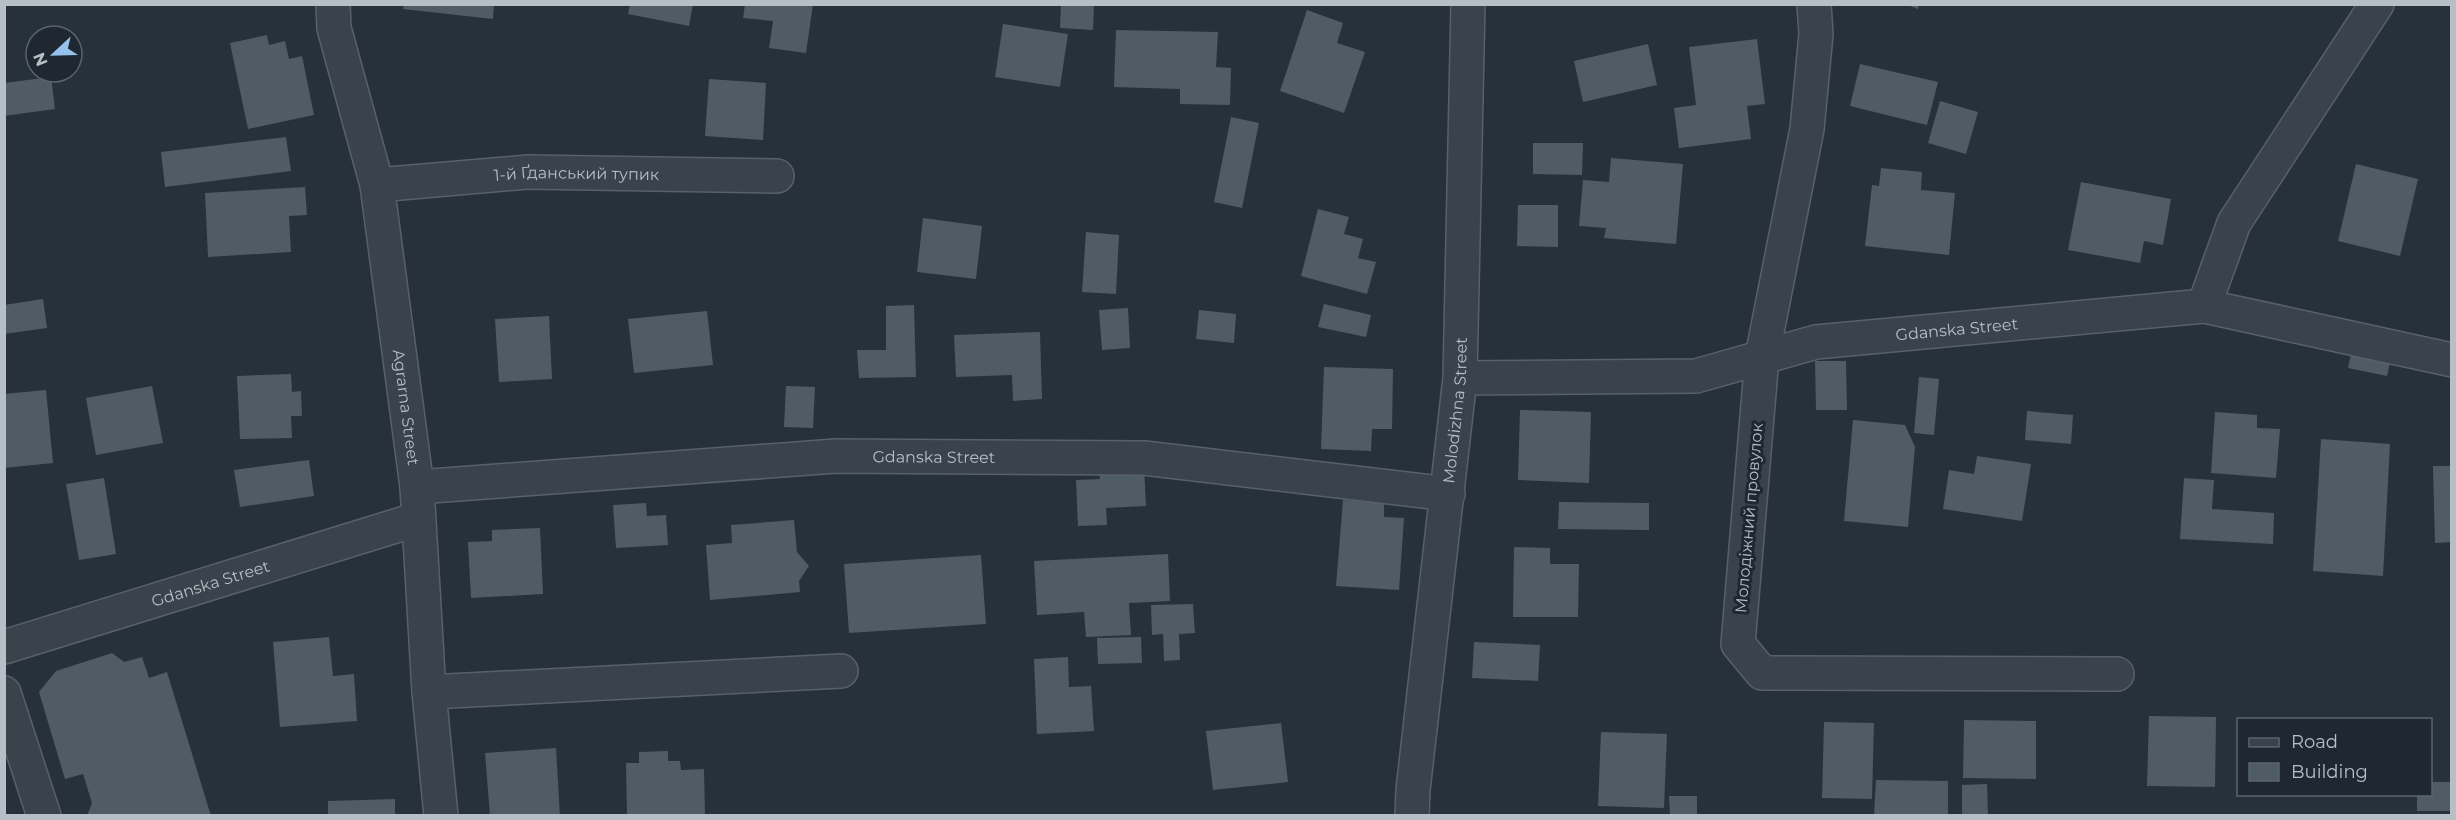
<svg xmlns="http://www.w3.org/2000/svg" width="2456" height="820" font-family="Montserrat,sans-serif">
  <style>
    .building { fill: #505c65 }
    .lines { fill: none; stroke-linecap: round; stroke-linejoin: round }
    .minor-casing { stroke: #586169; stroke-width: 36 }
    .minor { stroke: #3a434b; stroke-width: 33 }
    .labels { text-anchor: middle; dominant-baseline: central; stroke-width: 6; stroke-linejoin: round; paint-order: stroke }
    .street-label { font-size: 16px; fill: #b6bec6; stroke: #1f2830 }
  </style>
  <rect width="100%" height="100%" fill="#26313b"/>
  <g class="building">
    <path d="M404,4H494L493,19L403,9Z"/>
    <path d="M630,4H693L689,26L628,14Z"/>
    <path d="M745,4H813L806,53L769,48L773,21L743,18Z"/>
    <path d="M1061,4H1094L1093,30L1060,28Z"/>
    <path d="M1905,4H1919L1918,9Z"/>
    <path d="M1307,10L1343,23L1337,43L1365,52L1344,113L1280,91Z"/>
    <path d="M1003,24L1068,34L1060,87L995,77Z"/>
    <path d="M1116,30L1218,32L1216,67L1231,68L1230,105L1180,104V89L1114,87Z"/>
    <path d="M267,35L269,45L285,41L289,59L302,56L314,115L248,129L230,43Z"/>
    <path d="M1757,39L1765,104L1747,106L1751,139L1679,148L1674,108L1696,105L1689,47Z"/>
    <path d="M1648,44L1657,85L1583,102L1574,61Z"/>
    <path d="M1860,64L1938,82L1927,125L1850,106Z"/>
    <path d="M51,77L55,109L4,116V83Z"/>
    <path d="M709,79L766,83L763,140L705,136Z"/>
    <path d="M1940,101L1978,112L1966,154L1928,143Z"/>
    <path d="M1231,117L1259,123L1242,208L1214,202Z"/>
    <path d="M286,137L291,171L165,187L161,152Z"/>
    <path d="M1533,143H1583L1582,175L1533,174Z"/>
    <path d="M1611,158L1683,164L1676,244L1604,238L1606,228L1579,226L1583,180L1609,182Z"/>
    <path d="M2356,164L2418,179L2400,256L2338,241Z"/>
    <path d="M1881,168L1922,172L1921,190L1955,193L1949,255L1865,246L1872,185L1879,186Z"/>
    <path d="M2081,182L2171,199L2163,245L2144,241L2140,263L2068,250Z"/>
    <path d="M305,187L307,215L289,216L291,252L208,257L205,193Z"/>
    <path d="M1518,205H1558V247L1517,246Z"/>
    <path d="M1318,209L1349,217L1344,234L1363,239L1358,258L1376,262L1367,294L1301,276Z"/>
    <path d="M923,218L982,226L976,279L917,272Z"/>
    <path d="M1086,232L1119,235L1116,294L1082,292Z"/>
    <path d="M43,299L47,328L4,334V305Z"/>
    <path d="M1324,304L1371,315L1366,337L1318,327Z"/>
    <path d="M914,305L916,377L859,378L857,350H886V306Z"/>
    <path d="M1128,308L1130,348L1102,350L1099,310Z"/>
    <path d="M1199,310L1236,314L1234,343L1196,339Z"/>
    <path d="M707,311L713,365L634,373L628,319Z"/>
    <path d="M549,316L552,379L499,382L495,319Z"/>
    <path d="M1040,332L1042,399L1013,401L1012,375L956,377L954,335Z"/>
    <path d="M2352,349L2391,358L2387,376L2348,368Z"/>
    <path d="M1815,361H1846L1847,410H1816Z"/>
    <path d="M1324,367L1393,369L1392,429H1372L1371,451L1321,449Z"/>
    <path d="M291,374L292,392L301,391L302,416H291L292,438L240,439L237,376Z"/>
    <path d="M1919,377L1939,379L1934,435L1914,433Z"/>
    <path d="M152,386L163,443L96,455L86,398Z"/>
    <path d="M786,386L815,387L813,428L784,427Z"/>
    <path d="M46,390L53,463L4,468V394Z"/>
    <path d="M1520,410L1591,412L1589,483L1518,480Z"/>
    <path d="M2027,411L2073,415L2071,444L2025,440Z"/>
    <path d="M2215,412L2257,415V428L2280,429L2276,478L2211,473Z"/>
    <path d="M1853,420L1905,425L1915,447L1908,527L1844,521Z"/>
    <path d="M2321,439L2390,444L2383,576L2313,571Z"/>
    <path d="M1977,456L2031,464L2022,521L1943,509L1949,470L1974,474Z"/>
    <path d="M309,460L314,496L240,507L234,470Z"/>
    <path d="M2433,466H2452V542L2435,543Z"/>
    <path d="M1144,467L1146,506L1106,508L1107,525L1078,526L1076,480L1100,479L1099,470Z"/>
    <path d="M104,478L116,554L79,560L66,484Z"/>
    <path d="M2184,478L2214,480L2212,509L2274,513L2273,544L2180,539Z"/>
    <path d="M1343,500L1384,503V517L1404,518L1399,590L1336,586Z"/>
    <path d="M1559,502L1649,503V530L1558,529Z"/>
    <path d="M646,503L647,516L666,515L668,545L616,548L613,505Z"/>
    <path d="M794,520L797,552L809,566L799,581L800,592L710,600L706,545L732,543L731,525Z"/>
    <path d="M540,528L543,594L471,598L468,542L492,541V530Z"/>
    <path d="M1514,547L1550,548V564H1579L1578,617H1513Z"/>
    <path d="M1168,554L1170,601L1129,603L1131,635L1086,637L1084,612L1037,615L1034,561Z"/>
    <path d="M981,555L986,624L849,633L844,564Z"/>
    <path d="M1193,604L1195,633L1179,634L1180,660L1164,661L1163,634L1152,635L1151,605Z"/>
    <path d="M329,637L333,676L354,674L357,721L280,727L273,642Z"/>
    <path d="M1141,637L1142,663L1098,664L1097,638Z"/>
    <path d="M1474,642L1540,645L1538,681L1472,678Z"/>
    <path d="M112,653L124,662L142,657L149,678L167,672L211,816H87L92,803L83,774L65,779L39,692L56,671Z"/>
    <path d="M1068,657L1069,687L1091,686L1094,731L1037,734L1034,659Z"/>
    <path d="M2149,716L2216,717L2215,787L2147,786Z"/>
    <path d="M1964,720L2036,721V779L1963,778Z"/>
    <path d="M1824,722L1874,723L1872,799L1822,798Z"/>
    <path d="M1281,723L1288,782L1213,790L1206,731Z"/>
    <path d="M1601,732L1667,734L1664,808L1598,806Z"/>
    <path d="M556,748L560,816H490L485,753Z"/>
    <path d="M668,751V761H680L681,770L704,769L705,816H627L626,763H639V752Z"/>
    <path d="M1876,780L1948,781V816H1874Z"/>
    <path d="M2430,782H2452V811H2417V794H2430Z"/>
    <path d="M1987,784L1988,816H1962V785Z"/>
    <path d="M1669,796H1697V816H1670Z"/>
    <path d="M395,799V816H328V801Z"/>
  </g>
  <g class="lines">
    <g class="minor-casing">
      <g id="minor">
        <path id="s1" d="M333,4L334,28L377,185L417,487L429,692L441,816"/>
        <path d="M1814,4L1816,34L1807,129L1762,357L1738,644L1762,673L2117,674"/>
        <path id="s2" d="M377,185L528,172L777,176"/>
        <path d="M2204,306L2234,223L2377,4"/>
        <path id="s3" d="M1460,378L1696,376L1816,342L2204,306L2452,360"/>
        <path id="s4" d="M417,487L836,456L1144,458L1448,494"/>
        <path id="s5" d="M4,647L418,519"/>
        <path d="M429,692L841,671"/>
        <path d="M4,693L44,816"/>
        <path id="s6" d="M1412,816L1413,790L1460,378L1468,4"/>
      </g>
    </g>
    <use href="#minor" class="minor"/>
  </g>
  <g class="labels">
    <g class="street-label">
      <text stroke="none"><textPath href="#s2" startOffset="200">1-й Ґданський тупик</textPath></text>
      <text stroke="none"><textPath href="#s3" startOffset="502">Gdanska Street</textPath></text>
      <text stroke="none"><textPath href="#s1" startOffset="411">Agrarna Street</textPath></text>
      <text stroke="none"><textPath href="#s6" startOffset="408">Molodizhna Street</textPath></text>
      <text stroke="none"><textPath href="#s4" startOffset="518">Gdanska Street</textPath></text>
      <text transform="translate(1749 518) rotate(-85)">Молодіжний провулок</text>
      <text stroke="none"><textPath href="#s5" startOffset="216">Gdanska Street</textPath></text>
    </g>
  </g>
  <rect width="2456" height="820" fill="none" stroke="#b6bec6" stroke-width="12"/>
  <rect x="2237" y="718" width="195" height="78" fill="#1f2830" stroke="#5b646c" stroke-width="1.5"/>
  <rect x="2249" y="738" width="30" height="9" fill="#3a434b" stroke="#5b646c" stroke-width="1.5"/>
  <text x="2291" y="748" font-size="18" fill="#b6bec6">Road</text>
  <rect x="2249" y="763" width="30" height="18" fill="#505c65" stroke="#5b646c" stroke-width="1.5"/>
  <text x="2291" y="778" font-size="18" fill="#b6bec6">Building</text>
  <g transform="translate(54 54) rotate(248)"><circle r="28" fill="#1f2830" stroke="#5b646c" stroke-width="1.5"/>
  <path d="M0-4.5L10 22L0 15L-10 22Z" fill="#95c1ec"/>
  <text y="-9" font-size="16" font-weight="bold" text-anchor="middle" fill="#b6bec6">N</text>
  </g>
</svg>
